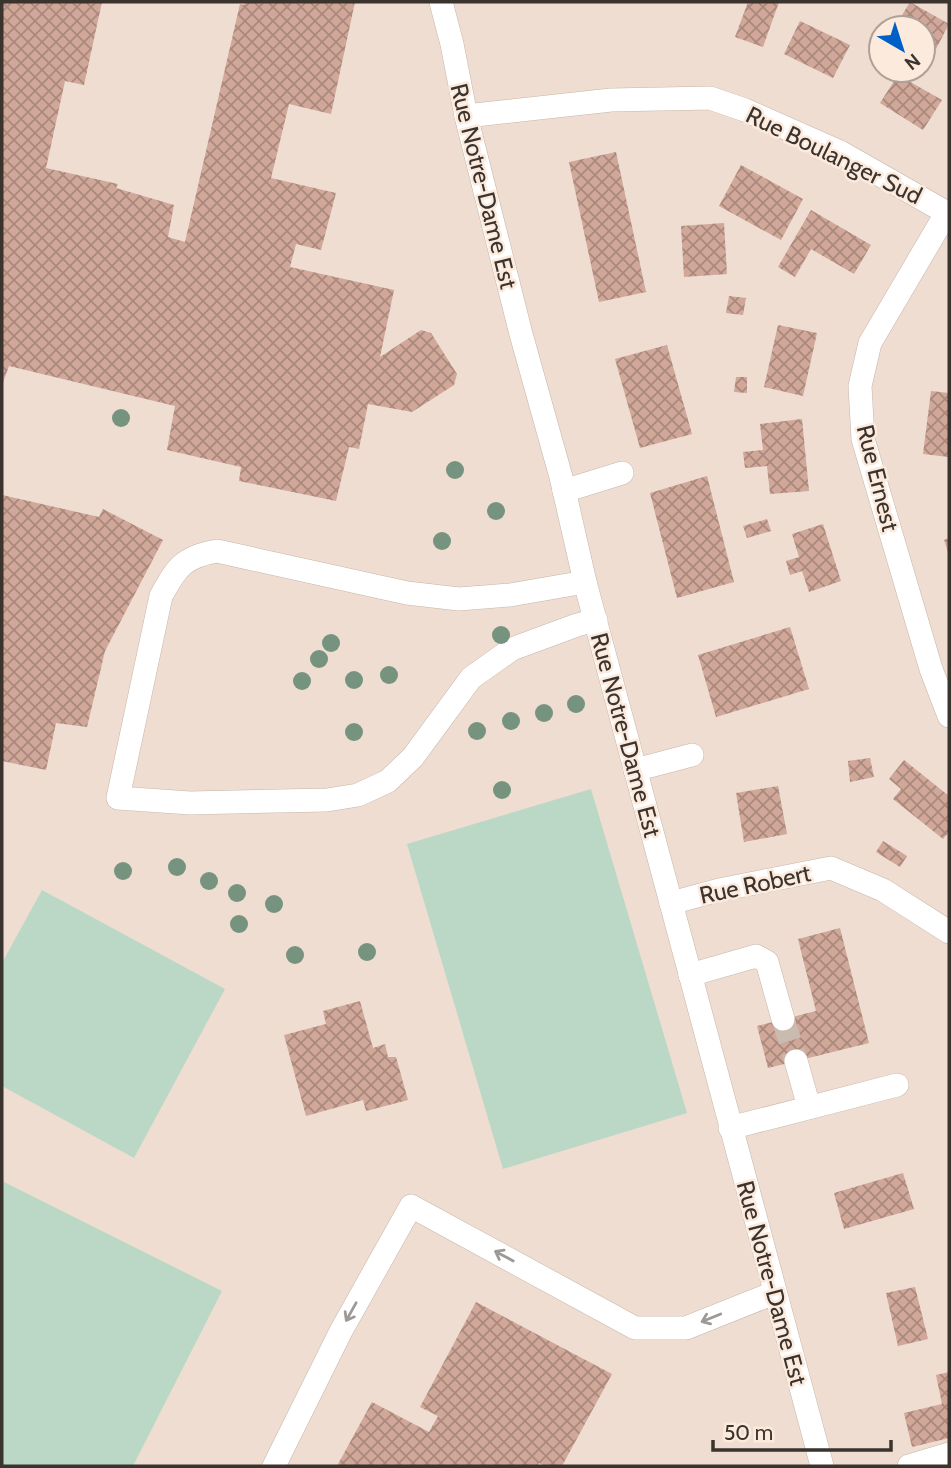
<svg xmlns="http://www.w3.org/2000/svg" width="951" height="1468" font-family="Cabin,sans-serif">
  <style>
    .garden { fill: #bbd8c7 }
    .building { fill: url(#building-cross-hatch) }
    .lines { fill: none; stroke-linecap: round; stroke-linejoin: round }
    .minor-tunnel { stroke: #cabbb0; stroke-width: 23; stroke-dasharray: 23 11; stroke-linecap: butt }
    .minor-casing { stroke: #c6b6a9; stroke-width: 24 }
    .minor { stroke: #fff; stroke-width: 23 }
    .tree { fill: #75937e }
    .oneway { stroke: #9c9996 }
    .labels { text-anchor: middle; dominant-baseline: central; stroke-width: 5; stroke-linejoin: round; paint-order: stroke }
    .street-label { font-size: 24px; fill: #3a332e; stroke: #fceadd }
  </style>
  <defs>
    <pattern id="building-cross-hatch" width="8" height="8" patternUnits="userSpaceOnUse" patternTransform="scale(1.75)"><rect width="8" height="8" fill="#d0a799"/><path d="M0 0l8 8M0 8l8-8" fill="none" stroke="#aa897d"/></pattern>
  </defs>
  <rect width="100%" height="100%" fill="#eeddd0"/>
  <g class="garden">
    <path d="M591,789L687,1113L503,1169L407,844Z"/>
    <path d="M42,890L225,989L134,1158L2,1086V963Z"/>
    <path d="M2,1181L222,1291L133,1466H2Z"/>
  </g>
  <g class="building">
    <path d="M2,2H102L84,85L65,81L46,168L118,184L116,188L174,205L168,237L185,242L240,4L244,5L245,2H355L331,114L289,104L271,178L336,193L321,250L296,244L290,267L394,290L380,357L421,330L431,333L457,374L454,385L412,412L368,404L359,449L349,447L336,501L239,481L241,467L167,450L175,406L9,366L2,385Z"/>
    <path d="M748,2H779L763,47L735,37Z"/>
    <path d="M910,2L949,24L936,49L923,41V28H901L896,25Z"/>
    <path d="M800,21L850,45L833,78L784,54Z"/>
    <path d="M898,75L942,100L923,130L880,103Z"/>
    <path d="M616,152L646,292L599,302L569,162Z"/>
    <path d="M741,165L803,199L781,240L719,206Z"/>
    <path d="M811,210L871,245L854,274L811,249L795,277L778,267Z"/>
    <path d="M724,223L727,274L684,277L681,226Z"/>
    <path d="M729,296L746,298L743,315L726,313Z"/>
    <path d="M778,325L817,333L803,396L764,387Z"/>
    <path d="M667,345L692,434L640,448L615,359Z"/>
    <path d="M736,377H747V393L734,392Z"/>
    <path d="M931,391L949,393V457L923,454Z"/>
    <path d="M802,419L809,491L770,494L767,466L745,468L743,452L763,450L760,424Z"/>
    <path d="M707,476L734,582L677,598L650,493Z"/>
    <path d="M2,495L99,517L103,509L163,540L105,651L87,727L56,723L46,770L2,761Z"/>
    <path d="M767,519L771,531L747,538L743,526Z"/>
    <path d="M823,524L841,581L809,592L802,571L790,575L786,561L799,557L792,534Z"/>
    <path d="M949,538V555L944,540Z"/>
    <path d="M790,627L809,689L716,717L698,655Z"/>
    <path d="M870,758L874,777L850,782L848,761Z"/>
    <path d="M904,760L949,796V832L943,839L893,799L901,789L889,779Z"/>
    <path d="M778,786L787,834L744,842L736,793Z"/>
    <path d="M883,841L907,856L900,867L876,852Z"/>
    <path d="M840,928L869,1043L768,1068L757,1026L816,1011L798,939Z"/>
    <path d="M360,1001L373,1048L385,1044L388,1057H396L408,1100L366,1111L363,1100L306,1116L284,1035L326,1024L323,1011Z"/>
    <path d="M903,1173L914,1209L844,1229L834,1193Z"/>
    <path d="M915,1287L928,1339L898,1346L886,1293Z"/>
    <path d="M476,1302L612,1374L562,1466H545L539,1463L537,1466H337L372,1402L429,1432L438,1416L420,1407Z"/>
    <path d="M949,1372V1438L912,1447L904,1413L942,1404L936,1375Z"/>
  </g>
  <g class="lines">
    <path class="minor-tunnel" d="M783,1019L796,1061"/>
    <g class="minor-casing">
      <g id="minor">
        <path d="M441,2L452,44L466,116L521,334L561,477L585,582L822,1466"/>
        <path d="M466,116L611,100L710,98L745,110L840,152L949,214"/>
        <path d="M947,212L870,343L860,386L863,439L931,669L949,716"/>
        <path d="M564,491L622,473"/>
        <path d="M585,582L510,595L459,599L407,593L217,551C183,557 177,567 161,596L118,798L190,803L327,800L358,795L388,781L413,757L471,678L512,649L577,625L596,620"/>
        <path d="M635,770L692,755"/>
        <path d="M671,903L719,890L831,868L883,890L949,932"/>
        <path d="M690,975L756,956L767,962L783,1019"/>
        <path d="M796,1061L809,1107"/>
        <path d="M730,1128L897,1085"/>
        <path d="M274,1466L341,1331L411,1206L635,1328H686L774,1293"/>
        <path d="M909,1466L949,1454"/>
      </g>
    </g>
    <use href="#minor" class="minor"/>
  </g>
  <g class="tree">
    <circle cx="121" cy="418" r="9"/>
    <circle cx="455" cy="470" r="9"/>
    <circle cx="496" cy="511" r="9"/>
    <circle cx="442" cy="541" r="9"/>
    <circle cx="501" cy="635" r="9"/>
    <circle cx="331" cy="643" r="9"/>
    <circle cx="319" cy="659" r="9"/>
    <circle cx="389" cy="675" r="9"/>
    <circle cx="354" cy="680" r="9"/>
    <circle cx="302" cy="681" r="9"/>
    <circle cx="576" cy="704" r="9"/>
    <circle cx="544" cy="713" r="9"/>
    <circle cx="511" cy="721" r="9"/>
    <circle cx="477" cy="731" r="9"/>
    <circle cx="354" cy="732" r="9"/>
    <circle cx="502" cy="790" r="9"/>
    <circle cx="177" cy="867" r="9"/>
    <circle cx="123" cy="871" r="9"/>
    <circle cx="209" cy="881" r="9"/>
    <circle cx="237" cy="893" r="9"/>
    <circle cx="274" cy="904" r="9"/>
    <circle cx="239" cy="924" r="9"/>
    <circle cx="367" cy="952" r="9"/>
    <circle cx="295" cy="955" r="9"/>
  </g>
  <defs><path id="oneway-shaft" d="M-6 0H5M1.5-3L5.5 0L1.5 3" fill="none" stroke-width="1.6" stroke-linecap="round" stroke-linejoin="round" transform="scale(1.75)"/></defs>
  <g class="oneway">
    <use href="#oneway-shaft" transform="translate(504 1256) rotate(-152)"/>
    <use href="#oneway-shaft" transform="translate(351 1312) rotate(119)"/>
    <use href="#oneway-shaft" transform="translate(711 1318) rotate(158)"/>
  </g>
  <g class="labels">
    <g class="street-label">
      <text transform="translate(834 155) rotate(26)">Rue Boulanger Sud</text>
      <text transform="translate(484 186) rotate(76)">Rue Notre-Dame Est</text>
      <text transform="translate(878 478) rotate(76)">Rue Ernest</text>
      <text transform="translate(626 735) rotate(75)">Rue Notre-Dame Est</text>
      <text transform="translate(755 884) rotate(-12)">Rue Robert</text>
      <text transform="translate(772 1283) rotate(75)">Rue Notre-Dame Est</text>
    </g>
  </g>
  <rect width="951" height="1468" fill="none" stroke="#3a332e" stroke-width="7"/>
  <g transform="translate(902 49) rotate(141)"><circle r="33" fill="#fceadd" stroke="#aea197" stroke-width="2"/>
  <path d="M0-5L12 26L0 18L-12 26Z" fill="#0060c8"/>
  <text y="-10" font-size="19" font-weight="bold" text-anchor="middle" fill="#3a332e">N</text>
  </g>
  <path d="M713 1440v10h178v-10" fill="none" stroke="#3a332e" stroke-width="3.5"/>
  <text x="724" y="1440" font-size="21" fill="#3a332e" stroke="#fceadd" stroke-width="5" paint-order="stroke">50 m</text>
</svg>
